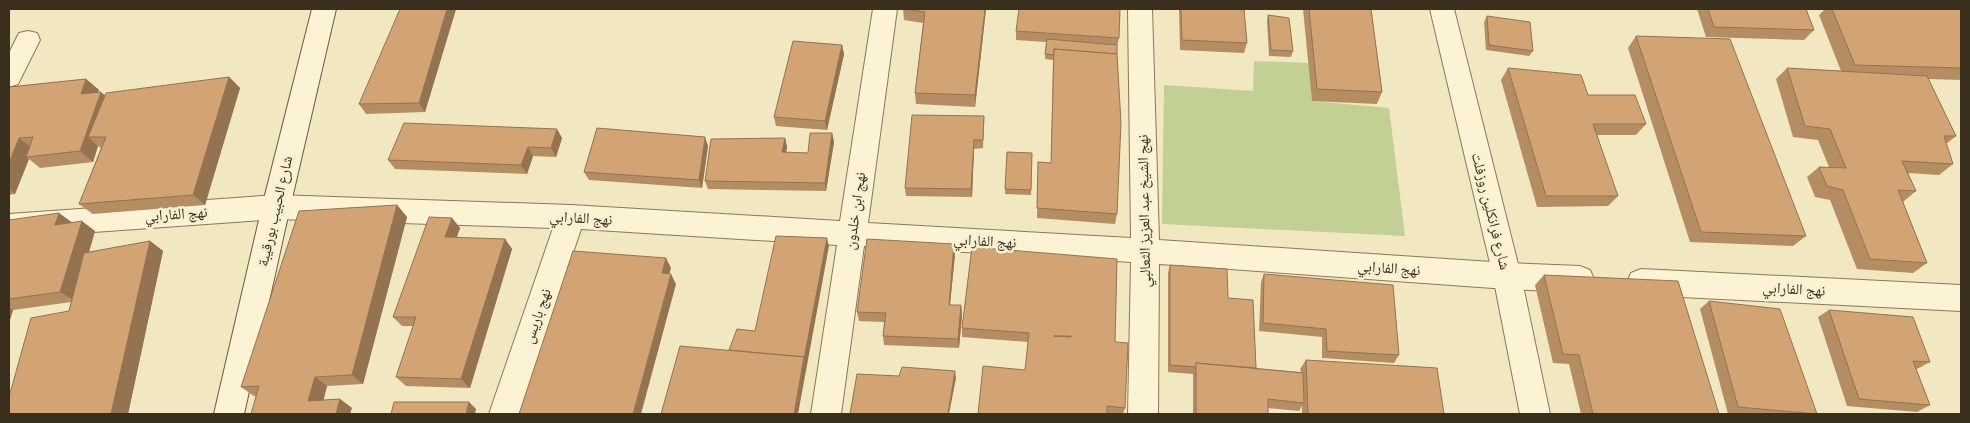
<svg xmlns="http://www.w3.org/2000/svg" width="1970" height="423" font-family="Bitter,'Noto Naskh Arabic',serif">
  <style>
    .green { fill: #c2d093 }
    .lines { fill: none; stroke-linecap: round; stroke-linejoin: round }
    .minor-casing { stroke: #8b7857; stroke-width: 2 }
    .tertiary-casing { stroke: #8b7857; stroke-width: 2 }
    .secondary-casing { stroke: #6d593a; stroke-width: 2 }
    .minor { fill: #fbf3d4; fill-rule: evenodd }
    .tertiary { fill: #fbf3d4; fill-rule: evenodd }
    .secondary { fill: #fbf3d4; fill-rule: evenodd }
    .wall { fill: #b58d63 }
    .shaded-wall { fill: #937350 }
    .building { fill: #d2a473; stroke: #937350; fill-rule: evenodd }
    .labels { text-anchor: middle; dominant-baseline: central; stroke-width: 5; stroke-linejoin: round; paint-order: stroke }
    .street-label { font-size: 15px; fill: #3a2e1c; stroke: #f8f0d0 }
  </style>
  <rect width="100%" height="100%" fill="#f1e7c0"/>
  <path class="green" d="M1254,61L1309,63L1312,101L1389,108L1405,236L1162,224L1164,85L1253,91Z"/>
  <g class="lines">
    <g class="minor-casing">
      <g id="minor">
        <path d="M873,9H897L868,223L1131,238L1128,9H1152L1159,240L1507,263L1580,266L1590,270L1594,279L1590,288L1580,292L1507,289L1159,264L1158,414H1128L1131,262L864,246L841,414H811L837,245L581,229L519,414H489L553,228L276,219L9,238V214L276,195L571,205L840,221Z"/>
        <path d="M28,31L37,33L40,40L18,84L9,87V53L19,33Z"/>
        <path d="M1641,269L1961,285V311L1641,295L1631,291L1627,282L1631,273Z"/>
      </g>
    </g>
    <g class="tertiary-casing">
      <path id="tertiary" d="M1430,9H1454L1521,276L1550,414H1520L1493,276Z"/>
    </g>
    <g class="secondary-casing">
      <path id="secondary" d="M312,9H336L290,207L244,414H214L262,207Z"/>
    </g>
    <use href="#minor" class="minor"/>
    <use href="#tertiary" class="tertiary"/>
    <use href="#secondary" class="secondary"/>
  </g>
  <g class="wall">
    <path d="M456,9L425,112L366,114L359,104Z"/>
    <path d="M903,9H986L975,107L916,104L915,93L923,23L904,20Z"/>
    <path d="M1179,9H1244L1247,43L1244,53L1180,50Z"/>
    <path d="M1303,9H1371L1382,92L1377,104L1312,101Z"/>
    <path d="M1697,9H1806L1814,30L1804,40L1706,37Z"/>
    <path d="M1825,9H1961V80L1928,79L1956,136L1946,144L1953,164L1939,175L1908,173L1916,191L1903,202L1927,263L1913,273L1857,269L1830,200L1815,197L1807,177L1819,167H1829L1818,140L1793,137L1776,79L1787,68L1841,71L1819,15Z"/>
    <path d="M1268,15L1293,51L1291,57L1269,56L1267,21Z"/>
    <path d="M1487,16L1533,51L1529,56L1486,50L1484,22Z"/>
    <path d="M1016,31L1119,38L1117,47V214L1115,224L1037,218L1038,162L1051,163L1053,60L1045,59L1046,42L1016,40Z"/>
    <path d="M1636,36L1806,236L1793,246L1690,242L1628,48Z"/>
    <path d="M842,45L844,54L827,130L776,126L774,117Z"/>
    <path d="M1508,68L1588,95L1646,124L1636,135H1597L1618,196L1608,206L1537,207L1501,80Z"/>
    <path d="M229,77L240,88L205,205L93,214L79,204L101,148L98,146L93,162L40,168L29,159L15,194L9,195V87L86,79L99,90L98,92L105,95Z"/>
    <path d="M984,116L983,148L974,149L972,197L906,196L905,188Z"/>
    <path d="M832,133L834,142L826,191L708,189L705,181L785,138L787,147L786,152L808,153Z"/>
    <path d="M562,138L556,157L533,156L527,174L395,169L388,160Z"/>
    <path d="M708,146L702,188L589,180L584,172Z"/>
    <path d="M1007,152L1032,153L1031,195L1005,194Z"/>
    <path d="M397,205L407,217L363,384L327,386L323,400L340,399L352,408L254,396L241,387Z"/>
    <path d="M452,218L460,228L456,238L505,239L512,249L470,388L406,386L396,377L413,326H402L393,317Z"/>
    <path d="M9,220L73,222L95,231L89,252L150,241L163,251L128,414H9L69,311L71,302L13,310L9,323Z"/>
    <path d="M972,247L1115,342L1125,408L1123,414H978L1025,370L1028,342L962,337V328Z"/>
    <path d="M955,254L950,305H961L962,315L959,348L884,345L883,336L884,322L859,321L857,312Z"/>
    <path d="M1170,265L1228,298L1256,368L1301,372L1300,369L1306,360L1444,414H1302V406L1299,411L1268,408V414H1193V374L1168,372V273Z"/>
    <path d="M1264,274L1399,355L1394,363L1322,358V337L1259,331L1261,282Z"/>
    <path d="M1544,275L1719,414H1581L1569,364L1553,363L1535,285Z"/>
    <path d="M1709,301L1817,414H1728L1700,309Z"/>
    <path d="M1829,310L1930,362L1917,369H1916L1930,405L1917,412L1847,406L1818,317Z"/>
  </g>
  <g class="shaded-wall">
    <path d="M447,9H456L425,112L419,103Z"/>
    <path d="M985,9H986L975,107V95Z"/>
    <path d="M842,45L844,54L827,130L825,121Z"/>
    <path d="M229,77L240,88L205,205L193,195Z"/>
    <path d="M86,79L99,90L93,105L81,94Z"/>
    <path d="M101,92L113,103L88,137L98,146L93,162L80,151Z"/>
    <path d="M557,129L562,138L556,157L551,148Z"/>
    <path d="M832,133L834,142L826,191L825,183Z"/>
    <path d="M705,137L708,146L702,188L699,180Z"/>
    <path d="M19,138L33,149L26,157L29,159L15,194L9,189V163Z"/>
    <path d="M785,138L787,147L785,161L782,152Z"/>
    <path d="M974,140V149L972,197L971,189Z"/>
    <path d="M528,147L533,156L527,174L521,165Z"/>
    <path d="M397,205L407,217L363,384L352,375Z"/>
    <path d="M59,213L73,223L55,225Z"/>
    <path d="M452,218L460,228L453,248L445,237Z"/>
    <path d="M82,221L95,231L75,301L60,292Z"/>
    <path d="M827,238L829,246L798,414H794L804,357Z"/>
    <path d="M505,239L512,249L470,388L461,379Z"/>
    <path d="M150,241L163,251L128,414H111Z"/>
    <path d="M954,244L955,254L949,314V305Z"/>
    <path d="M666,258L671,268L667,283L662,273Z"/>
    <path d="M671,274L676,284L641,414H633Z"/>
    <path d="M961,305L962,315L959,348L958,339Z"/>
    <path d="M9,307L13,310L9,323Z"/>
    <path d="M955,371L956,378L949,414H948Z"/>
    <path d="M315,377L327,386L321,410L308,401Z"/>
    <path d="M340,399L352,408L350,414H336Z"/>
    <path d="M469,402L476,409L475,414H466Z"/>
  </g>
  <g class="building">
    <path d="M400,9H447L419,103L359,104Z"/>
    <path d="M906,9H985L975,95L915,93L925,12Z"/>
    <path d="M1019,9H1120L1119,38L1016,31Z"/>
    <path d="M1181,9H1244L1247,43L1182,40Z"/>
    <path d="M1309,9H1371L1382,92L1317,89Z"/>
    <path d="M1708,9H1806L1814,30L1714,27Z"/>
    <path d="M1832,9H1961V68L1855,65Z"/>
    <path d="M1268,15L1289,18L1293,51L1271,50Z"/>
    <path d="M1487,16L1530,22L1533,51L1489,45Z"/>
    <path d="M1636,36L1730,39L1806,236L1701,232Z"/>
    <path d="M1047,39L1117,45V54L1054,49V55L1045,54Z"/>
    <path d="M793,41L842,45L825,121L774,117Z"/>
    <path d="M1054,49L1117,54L1121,123L1117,214L1037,208L1038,162L1051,163Z"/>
    <path d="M1508,68L1581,75L1588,95H1635L1646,124H1593L1618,196H1546Z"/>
    <path d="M1787,68L1927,76L1956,136H1944L1953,164L1902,161L1916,191L1898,190L1927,263L1870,259L1843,190L1827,186L1819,167L1846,168L1830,129L1805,126Z"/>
    <path d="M229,77L193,195L79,204L106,137H88L106,93Z"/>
    <path d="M86,79L81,94L101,92L80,151L26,157L33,137L19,138L9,163V87Z"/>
    <path d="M912,115L984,116L983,140H974L971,189L905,188Z"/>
    <path d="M404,123L557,129L551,148L528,147L521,165L388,160Z"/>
    <path d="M597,128L705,137L699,180L584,172Z"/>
    <path d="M810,133H832L825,183L705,181L711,139L785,138L782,152L808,153Z"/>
    <path d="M1007,152L1032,153L1031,190L1005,189Z"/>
    <path d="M397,205L352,375L315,377L308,401L340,399L336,414H251L259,386L241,387L299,211Z"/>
    <path d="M59,213L55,225L82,221L60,292L9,299V220Z"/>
    <path d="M429,217L452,218L445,237L505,239L461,379L396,377L416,317H393Z"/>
    <path d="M776,236L827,238L804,359V357L729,350L737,329L755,331Z"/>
    <path d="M867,239L954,244L949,305H961L958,339L883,336L886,313L857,312Z"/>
    <path d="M150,241L111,414H9V397L31,318L69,311L84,253Z"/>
    <path d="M972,247L1117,259L1115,342L1128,343L1125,408L1107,406V414H978L983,366L1025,370L1029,333L962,328ZM1054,336H1071V337Z"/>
    <path d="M573,251L666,258L662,273L671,274L633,414H519Z"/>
    <path d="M1170,265L1227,269L1228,298L1253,300L1256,368L1196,363V367L1170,365Z"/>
    <path d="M1264,274L1393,285L1399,355L1327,351L1326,329L1263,323Z"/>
    <path d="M1544,275L1678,281L1719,414H1593L1579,355L1563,354Z"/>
    <path d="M1709,301L1780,309L1817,414L1738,407Z"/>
    <path d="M1829,310L1913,317L1930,362L1913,361L1930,405L1859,399Z"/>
    <path d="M680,346L804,357L794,414H661Z"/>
    <path d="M1306,360L1437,368L1444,414H1308Z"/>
    <path d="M1196,363L1303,373L1304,403L1268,399V414H1196Z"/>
    <path d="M902,367L955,371L948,414H850L857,374L899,376Z"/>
    <path d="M394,402H469L466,414H391Z"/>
  </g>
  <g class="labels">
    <g class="street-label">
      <text transform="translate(275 211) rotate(-77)">شارع الحبيب بورقيبة</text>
      <text transform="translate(855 211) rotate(-82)">نهج ابن خلدون</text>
      <text transform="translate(1144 211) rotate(-91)">نهج الشيخ عبد العزيز الثعالبي</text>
      <text transform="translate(1491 211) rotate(76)">شارع فرانكلين روزفلت</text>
      <text transform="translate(176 214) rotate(-4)">نهج الفارابي</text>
      <text transform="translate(581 218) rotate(3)">نهج الفارابي</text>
      <text transform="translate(985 241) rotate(3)">نهج الفارابي</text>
      <text transform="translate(1389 268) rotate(4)">نهج الفارابي</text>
      <text transform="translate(1794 289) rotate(3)">نهج الفارابي</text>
      <text transform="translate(537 316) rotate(-71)">نهج باريس</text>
    </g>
  </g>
  <rect width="1970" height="423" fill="none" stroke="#3a2e1c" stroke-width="20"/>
</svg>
